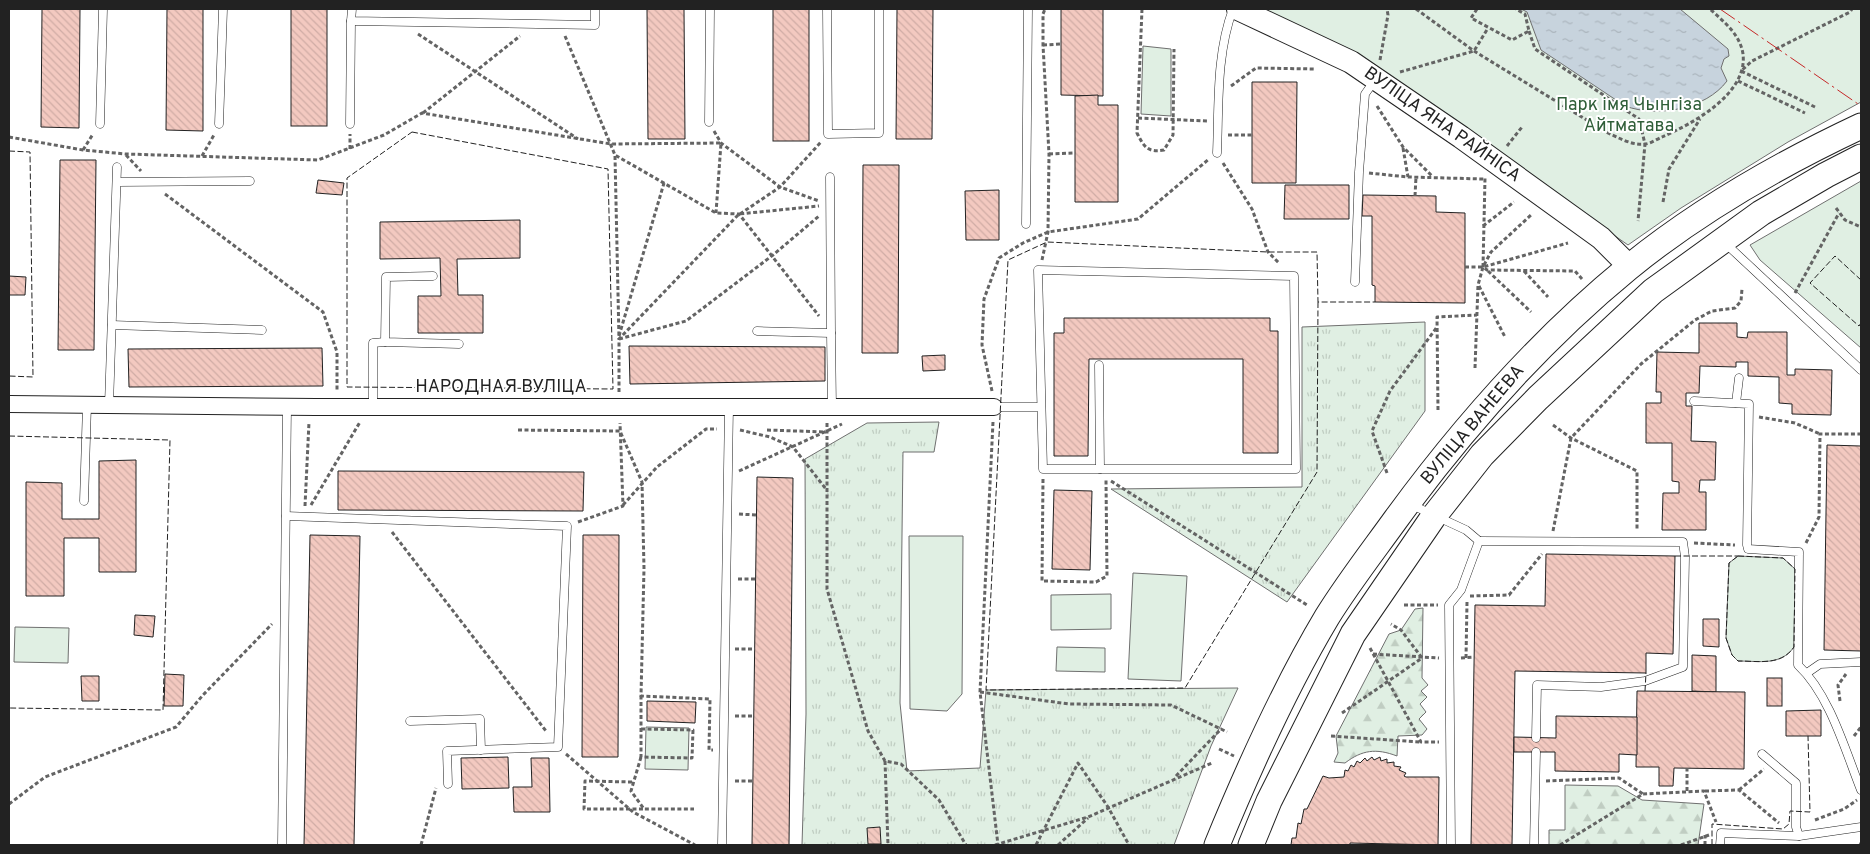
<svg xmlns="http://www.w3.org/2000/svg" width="1870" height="854" font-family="Overpass,sans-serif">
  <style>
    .grass { fill: url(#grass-tufts); stroke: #6f6f6f }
    .forest { fill: url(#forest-firs); stroke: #6f6f6f }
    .park { fill: #e0efe3; stroke: #6f6f6f }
    .water { fill: url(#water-ripples); stroke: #6f6f6f }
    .building { fill: url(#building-back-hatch); stroke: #222 }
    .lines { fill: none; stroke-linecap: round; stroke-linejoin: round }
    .lane-casing { stroke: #222; stroke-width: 9 }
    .street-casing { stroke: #222; stroke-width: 18 }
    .secondary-casing { stroke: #222; stroke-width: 24 }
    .primary-casing { stroke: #222; stroke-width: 27 }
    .path { stroke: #646464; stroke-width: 3; stroke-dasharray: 4 2.5; stroke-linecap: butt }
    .lane { stroke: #fff; stroke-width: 8 }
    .street { stroke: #fff; stroke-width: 16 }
    .secondary { stroke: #fff; stroke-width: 22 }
    .primary { stroke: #fff; stroke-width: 25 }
    .fence { stroke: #222; stroke-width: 1; stroke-dasharray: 6 2.5; stroke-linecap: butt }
    .power { stroke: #c62828; stroke-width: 1; stroke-dasharray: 18 4 2.5 4; stroke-linecap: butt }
    .labels { text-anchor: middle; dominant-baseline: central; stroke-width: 4; stroke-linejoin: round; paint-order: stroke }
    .park-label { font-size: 18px; fill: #2f5e38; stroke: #fff }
    .street-label { font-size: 18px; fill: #222; stroke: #fff }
  </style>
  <defs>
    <pattern id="grass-tufts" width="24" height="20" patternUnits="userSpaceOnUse" patternTransform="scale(1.25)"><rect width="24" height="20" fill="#e0efe3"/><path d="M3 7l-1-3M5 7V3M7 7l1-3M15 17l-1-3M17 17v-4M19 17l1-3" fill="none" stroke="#c0cdc2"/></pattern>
    <pattern id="forest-firs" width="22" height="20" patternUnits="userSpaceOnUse" patternTransform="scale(1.25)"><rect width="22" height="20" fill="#e0efe3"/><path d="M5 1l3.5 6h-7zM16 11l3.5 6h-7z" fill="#c0cdc2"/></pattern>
    <pattern id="water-ripples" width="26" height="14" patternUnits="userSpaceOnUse" patternTransform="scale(1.25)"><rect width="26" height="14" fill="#c7d3dd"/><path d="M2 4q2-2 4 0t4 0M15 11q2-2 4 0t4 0" fill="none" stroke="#abb5bd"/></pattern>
    <pattern id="building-back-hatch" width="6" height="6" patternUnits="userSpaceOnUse" patternTransform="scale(1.25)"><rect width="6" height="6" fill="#f3c9c0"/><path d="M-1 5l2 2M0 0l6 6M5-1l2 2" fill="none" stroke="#d0aca5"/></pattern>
  </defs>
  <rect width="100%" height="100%" fill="#fff"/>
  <g class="grass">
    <path d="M1425,322V411L1287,602L1111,489L1302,487V327Z"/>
    <path d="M939,422L934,452H903L900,703L907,771L980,768L986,690L1238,688L1211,746L1174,845H802L806,714L805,459L867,423Z"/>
  </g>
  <g class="forest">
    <path d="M1423,608L1422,678L1428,685L1421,691L1427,697L1420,704L1426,712L1419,719L1427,729L1422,735L1398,736L1397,756C1376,748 1362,750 1345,763L1334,762L1338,753L1336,736L1389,634L1401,630L1415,609Z"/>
    <path d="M1565,785L1618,786L1642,800L1704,804L1698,845H1549V830H1565Z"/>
  </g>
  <g class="park">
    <path d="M1260,9H1861V102L1788,142L1681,208L1628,245L1371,66Z"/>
    <path d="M1143,46L1171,49V116L1141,114Z"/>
    <path d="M1861,181V348L1760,260L1750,245Z"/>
    <path d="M909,536H963L962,694L947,711L910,709Z"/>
    <path d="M1738,556L1783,558L1795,569L1794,647C1781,666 1759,661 1738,661L1732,655L1726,638L1729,563Z"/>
    <path d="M1133,573L1187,576L1181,681L1128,679Z"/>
    <path d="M1111,594V629L1051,630V595Z"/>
    <path d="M15,627L69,628L68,663L14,662Z"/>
    <path d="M1057,647L1105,648V672L1056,671Z"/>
    <path d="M646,727L689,728L688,770L645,769Z"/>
  </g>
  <path class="water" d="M1521,9H1680L1728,49L1729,56L1724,59L1721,68L1727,81C1706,109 1658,118 1625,106L1541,50L1527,12Z"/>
  <g class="building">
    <path d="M42,9H80L79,128L41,127Z"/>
    <path d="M167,9H203V131L166,130Z"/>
    <rect x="291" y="9" width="36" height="117"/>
    <path d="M647,9H684L685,139H648Z"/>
    <rect x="773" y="9" width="36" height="132"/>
    <path d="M897,9H933L932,139H896Z"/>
    <path d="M1061,9H1103V96L1061,95Z"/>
    <path d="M1252,82H1297L1296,183H1252Z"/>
    <path d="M1098,95V105H1118V202H1075V96Z"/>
    <path d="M60,160H96L94,350H58Z"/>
    <path d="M863,165H899L898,353H862Z"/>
    <path d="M318,180L344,183L342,195L316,193Z"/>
    <path d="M1285,185H1349V219H1284Z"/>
    <path d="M999,190V240H966L965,191Z"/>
    <path d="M1363,195L1436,196V212L1465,213V303L1375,302V286L1372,285V216H1362Z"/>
    <path d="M520,220V258L457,259L458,295H483V333H418V296H441L440,258L380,259V222Z"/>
    <path d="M9,276L26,277L25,295H9Z"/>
    <path d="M1064,318H1270V331H1278V453H1243V359H1089L1088,456H1054V333H1064Z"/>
    <path d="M1699,323H1737V337L1747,338L1748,332H1787V375H1795V369L1832,370L1831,415L1792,414V404L1779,403V377L1748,376V362H1736V367L1700,366L1699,393H1686V406H1692L1691,441L1716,442L1715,480H1700L1699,492H1706V530H1662L1663,493H1679V482L1672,481V443H1646V403H1661V392H1656L1657,352L1699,353Z"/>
    <path d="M629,346L825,347V381L630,384Z"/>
    <path d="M322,348L323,386L129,387L128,349Z"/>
    <path d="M945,355V370L923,371L922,356Z"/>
    <path d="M1827,445L1861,446V651L1824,650Z"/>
    <path d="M136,460V572H99V538H64V596H26V482L62,483V519H99V461Z"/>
    <path d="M338,471L584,472L583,511L338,510Z"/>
    <path d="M757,477L793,478L789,845H752Z"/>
    <path d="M1054,490L1092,491L1090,570L1052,569Z"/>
    <path d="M310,535L360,536L354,845H304Z"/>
    <path d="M583,535H619L618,757H582Z"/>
    <path d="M1546,554L1675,556L1673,654L1646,653V673L1515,671L1512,845H1471L1475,605L1545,606Z"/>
    <path d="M135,615L155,616L153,637L134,635Z"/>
    <path d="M1703,619H1719V647L1703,646Z"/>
    <path d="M1692,655L1716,656V692L1692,691Z"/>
    <path d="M165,674L184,675L183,706H164Z"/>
    <path d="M81,676H99V701H82Z"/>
    <rect x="1767" y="678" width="15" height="28"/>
    <path d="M1637,691L1745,692L1744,769L1674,768L1673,786H1659V767H1636Z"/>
    <path d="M647,701L696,702L695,723L647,721Z"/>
    <path d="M1821,710V736H1786V711Z"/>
    <path d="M1556,716L1637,717V755L1619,754V772L1555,771V752H1514V737L1556,738Z"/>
    <path d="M508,757L509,788L462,789L461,758Z"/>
    <path d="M1372,757L1374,760L1380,757L1381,761L1387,759V763L1394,762V766L1401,767L1399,770L1406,773L1404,776L1406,777H1439L1438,845L1350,843V845H1291L1292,838H1296L1298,823L1301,824L1304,809H1307L1323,776L1329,778L1344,777L1345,770L1348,771L1351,765L1354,767L1357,761L1360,763L1365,758L1367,761Z"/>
    <path d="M531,758H549L550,812H514L513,787H532Z"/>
    <path d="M880,827L881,844H868L867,828Z"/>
  </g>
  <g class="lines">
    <g class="lane-casing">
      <g id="lane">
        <path d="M352,9L351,21L595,25V9"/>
        <path d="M827,9L828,134L879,133V9"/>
        <path d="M709,122L710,9"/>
        <path d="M100,124L103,9"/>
        <path d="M219,124L223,9"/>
        <path d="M350,124L351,21"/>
        <path d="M1217,153C1219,106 1216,54 1233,9"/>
        <path d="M117,182L250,181"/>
        <path d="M1026,224L1028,9"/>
        <path d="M1725,243L1861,370"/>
        <path d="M1038,270L1294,276L1296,469H1043Z"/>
        <path d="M433,276L386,277L385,342L459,344"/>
        <path d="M1355,282L1359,172L1365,94L1375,80"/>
        <path d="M112,325L262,330"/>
        <path d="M757,331L831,333L830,177"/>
        <path d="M831,333L832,407"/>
        <path d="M1099,365L1100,469"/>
        <path d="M1694,401L1749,404L1747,545L1748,549L1799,552L1798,665C1830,695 1845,750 1861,790"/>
        <path d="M1736,403L1739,378"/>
        <path d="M109,405L117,167"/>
        <path d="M373,407V343L385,342"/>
        <path d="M994,407H1041"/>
        <path d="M84,501L87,405"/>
        <path d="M1412,505L1466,530L1479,541L1461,590L1449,605L1451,845"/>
        <path d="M286,516L567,526L558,747L447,751L448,784"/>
        <path d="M1479,541L1683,542L1685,557L1683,667L1645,681L1601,687L1537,685L1536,738"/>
        <path d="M1807,673L1820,664L1861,662"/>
        <path d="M410,721L480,719L481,750"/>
        <path d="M1762,754L1796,783V827L1799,836"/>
        <path d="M282,845L287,407"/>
        <path d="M722,845L729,407"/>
        <path d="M1534,845L1536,752"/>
        <path d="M1720,845L1721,833L1799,836L1861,827"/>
      </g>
    </g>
    <g class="street-casing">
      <path id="street" d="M9,404L316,407H994"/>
    </g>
    <g class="secondary-casing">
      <path id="secondary" d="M1238,9L1351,62L1461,137L1601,238L1630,267"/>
    </g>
    <g class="primary-casing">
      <g id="primary">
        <path d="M1217,845C1249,767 1284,689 1327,617C1348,583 1373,551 1396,519C1464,426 1539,341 1628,268C1698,211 1780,164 1861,126"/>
        <path d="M1251,845L1269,801L1353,634L1434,516L1482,455L1538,398L1653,291L1761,213L1826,175L1861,157"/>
      </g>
    </g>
    <g class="path">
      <path d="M1142,9L1137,133C1144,147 1148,153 1164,150L1173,135L1174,49"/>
      <path d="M1416,9L1474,51L1608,133C1619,138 1633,146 1645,144C1650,144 1657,139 1662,137C1692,124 1748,94 1743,54C1740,34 1724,22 1710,9"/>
      <path d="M1477,9L1471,18L1512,40L1529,31L1525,14L1516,9"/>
      <path d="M1529,31L1535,49L1639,119L1645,144L1638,221"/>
      <path d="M418,34L578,139"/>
      <path d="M565,36L615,155L716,213L739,214L819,316"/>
      <path d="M1043,45L1061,44"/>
      <path d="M1380,60L1388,15L1387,9"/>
      <path d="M1400,72L1474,51L1488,28"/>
      <path d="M1738,81L1805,113"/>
      <path d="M1231,86L1256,68L1316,69"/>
      <path d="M1377,106L1403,147L1433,177"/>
      <path d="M1815,107L1741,71L1752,61L1850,12L1852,9"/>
      <path d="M423,113L520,36"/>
      <path d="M1138,118L1207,121"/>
      <path d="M714,131L721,143L780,187L819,201"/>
      <path d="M1228,135H1252"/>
      <path d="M9,137L83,150L126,154L318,160L384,135L422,113L611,144L721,143L716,213"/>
      <path d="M1507,146L1522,127"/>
      <path d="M1403,148L1408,177"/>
      <path d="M350,149V134"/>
      <path d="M83,150L93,134"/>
      <path d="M1049,154L1075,153"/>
      <path d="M126,155L141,171"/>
      <path d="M202,156L214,135"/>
      <path d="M615,156L619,339"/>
      <path d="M1223,163L1252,209L1268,252L1279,263"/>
      <path d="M1369,173L1408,177L1484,179"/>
      <path d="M165,194L323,312L337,352V391"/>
      <path d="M1415,196L1416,177"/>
      <path d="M1663,202L1669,169L1700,119"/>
      <path d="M1836,208L1845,220L1861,227"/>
      <path d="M740,214L780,187L821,142"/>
      <path d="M1483,226L1514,202"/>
      <path d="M1042,260L1048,232L1049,154L1043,45V14L1045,9"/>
      <path d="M1484,265L1491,252L1531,215"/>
      <path d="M1465,267H1483L1568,243"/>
      <path d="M1483,267L1485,178"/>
      <path d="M1488,271L1531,312"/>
      <path d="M1524,271L1548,297"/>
      <path d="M1479,286L1505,337"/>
      <path d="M1795,293L1839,213"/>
      <path d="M619,336L664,183"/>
      <path d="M619,339L686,321L773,255L819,216"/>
      <path d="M1475,368L1478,285L1483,267L1487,270L1575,271L1582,279"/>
      <path d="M992,391L982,345L984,299L999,258L1023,243L1048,232L1138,219L1209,159"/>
      <path d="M619,392V339L739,214L819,206"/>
      <path d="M1438,410L1437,317L1477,315"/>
      <path d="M1759,417L1795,423L1820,434"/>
      <path d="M993,422L980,692L998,845"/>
      <path d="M827,423V589L868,731L885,761L901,764L939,800L966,845"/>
      <path d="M1553,425L1571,438L1637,471V530"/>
      <path d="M518,430L620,431L642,482L644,568L641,696L710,699L709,750H713"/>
      <path d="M740,430L770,437L793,447L826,489"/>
      <path d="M767,430L826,432"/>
      <path d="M739,471L842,424"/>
      <path d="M1387,473L1372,431L1390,391L1437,327"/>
      <path d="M1043,479L1042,581L1096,582L1107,576L1106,480"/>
      <path d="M1111,481L1307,605"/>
      <path d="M311,505L360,422"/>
      <path d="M623,505L657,467L706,429H717"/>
      <path d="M305,506L309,422"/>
      <path d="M739,514L756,515"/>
      <path d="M578,522L623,506L620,423"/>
      <path d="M1553,531L1571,438L1641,364L1695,320L1712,311L1735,308L1741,301L1742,289"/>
      <path d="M392,532L546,731"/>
      <path d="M1694,543L1735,545"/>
      <path d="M1806,543L1819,517L1820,434H1861"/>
      <path d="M738,579H755"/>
      <path d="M1470,596L1509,595L1542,554"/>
      <path d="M1404,605H1438"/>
      <path d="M1370,648L1421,742H1439"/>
      <path d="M735,649H755"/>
      <path d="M1373,654L1439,658"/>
      <path d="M1461,658L1474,657"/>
      <path d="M1466,658L1467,602"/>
      <path d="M980,692L1069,704L1171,705L1221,729"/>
      <path d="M1840,701L1838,685L1846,674"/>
      <path d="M1342,713L1422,658L1401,630L1391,624"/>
      <path d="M735,716H754"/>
      <path d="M641,729L693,730L692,758L641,757V696"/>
      <path d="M1331,736L1420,742"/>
      <path d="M1854,736L1861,727"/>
      <path d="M1219,749L1234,756"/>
      <path d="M566,754L633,812L695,845"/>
      <path d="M641,757L631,791L644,809H694"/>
      <path d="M885,761L888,845"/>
      <path d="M1176,776L1221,729L1227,732"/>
      <path d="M735,781H754"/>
      <path d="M1546,781L1619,778L1643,794"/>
      <path d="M632,782L585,781L584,809H644"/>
      <path d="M1739,790L1764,769"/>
      <path d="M1687,791V768"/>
      <path d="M1705,791L1739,790L1779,823"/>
      <path d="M9,804L45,777L176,727L203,695L272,624"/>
      <path d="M1815,820L1844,809L1857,800"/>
      <path d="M421,845L436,788"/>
      <path d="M995,845L1088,817L1212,763"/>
      <path d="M1036,845L1078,763L1108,807L1129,845"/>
      <path d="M1058,845L1088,818"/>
      <path d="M1560,845L1643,794L1704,791L1716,822"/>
      <path d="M1681,845L1709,835"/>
      <path d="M1705,845V835"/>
      <path d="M1860,845L1861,843"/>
    </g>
    <use href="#lane" class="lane"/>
    <use href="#street" class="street"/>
    <use href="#secondary" class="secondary"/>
    <use href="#primary" class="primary"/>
    <g class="fence">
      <path d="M412,132L608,169L613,389L347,387V178Z"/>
      <path d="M9,151L30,152L33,377L9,376"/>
      <path d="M1861,280L1835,256L1810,283L1859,326L1861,323"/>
      <path d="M1318,302L1317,472L1185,688L986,690L1008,260L1047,242L1268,252H1317L1318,302H1375"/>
      <path d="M9,436L170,440L163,710L9,708"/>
      <path d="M1675,556H1738"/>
      <path d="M1738,556L1783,558L1795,569L1794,647C1781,666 1759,661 1738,661L1732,655L1726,638L1729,563Z"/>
      <path d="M1645,691L1646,673"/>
      <path d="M1712,845V824L1783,829L1789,824L1790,811L1810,812L1808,736"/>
    </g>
    <path class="power" d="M1720,9L1861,106"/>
  </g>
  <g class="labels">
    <g class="park-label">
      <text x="1629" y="105">Парк імя Чынгіза<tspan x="1629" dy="21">Айтматава</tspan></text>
    </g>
    <g class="street-label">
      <text transform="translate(1442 125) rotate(35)">ВУЛІЦА ЯНА РАЙНІСА</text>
      <text x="501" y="387">НАРОДНАЯ ВУЛІЦА</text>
      <text transform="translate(1473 425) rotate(-50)">ВУЛІЦА ВАНЕЕВА</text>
    </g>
  </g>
  <rect width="1870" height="854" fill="none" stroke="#222222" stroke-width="20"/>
</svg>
